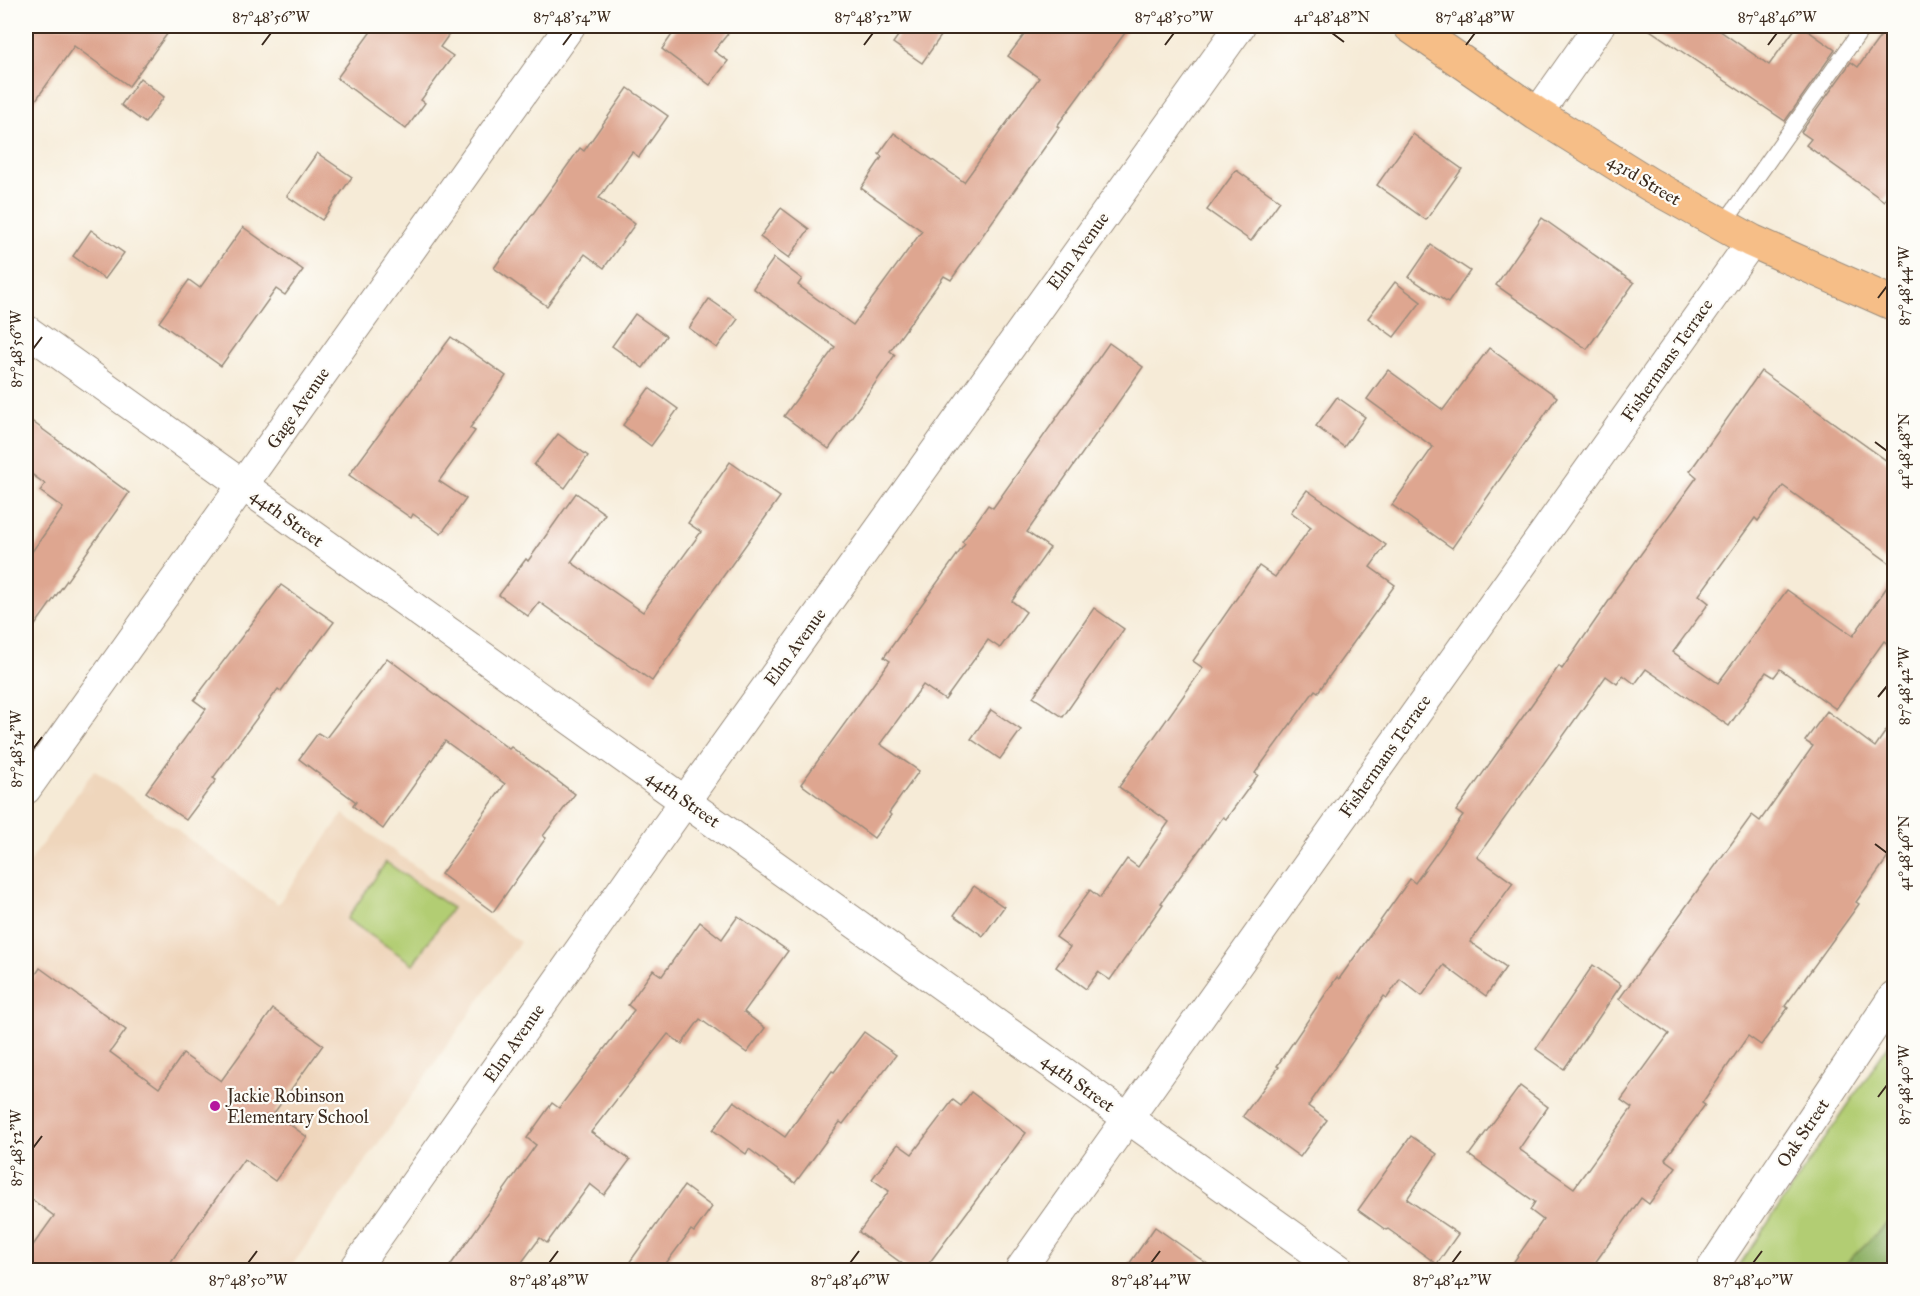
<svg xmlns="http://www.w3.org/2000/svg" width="1920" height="1296" font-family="'IM FELL Great Primer',serif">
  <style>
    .built { fill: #efd6bc }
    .green { fill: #b2cd73; stroke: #767c48; stroke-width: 1.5 }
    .forest { fill: #8db065; stroke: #646d42; stroke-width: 1.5 }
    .building { fill: #dea690 }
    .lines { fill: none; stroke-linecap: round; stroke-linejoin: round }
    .lane-casing { stroke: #988a7a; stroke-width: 17 }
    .street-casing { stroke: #988a7a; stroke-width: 32 }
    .primary-casing { stroke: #988a7a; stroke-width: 35 }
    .lane { stroke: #fff; stroke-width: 15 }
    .street { stroke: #fff; stroke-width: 30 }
    .primary { stroke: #f6be87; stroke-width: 33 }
    .ticks { fill: none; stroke: #3b2a1e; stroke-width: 2 }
    .poi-dot { fill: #b5179e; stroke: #fdfcf7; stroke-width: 2 }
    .labels { text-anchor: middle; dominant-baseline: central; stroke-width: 4.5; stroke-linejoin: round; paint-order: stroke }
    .street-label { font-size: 18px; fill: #3b2a1e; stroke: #fdfcf7 }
    .poi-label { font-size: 18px; fill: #3b2a1e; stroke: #fdfcf7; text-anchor: start }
    .neatline { fill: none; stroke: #3b2a1e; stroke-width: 2 }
    .ticks-label { font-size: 15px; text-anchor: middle; fill: #3b2a1e }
  </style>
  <rect width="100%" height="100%" fill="#fdfcf7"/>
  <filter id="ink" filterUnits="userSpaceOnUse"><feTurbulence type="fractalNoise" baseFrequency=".0167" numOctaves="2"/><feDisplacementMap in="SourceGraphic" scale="12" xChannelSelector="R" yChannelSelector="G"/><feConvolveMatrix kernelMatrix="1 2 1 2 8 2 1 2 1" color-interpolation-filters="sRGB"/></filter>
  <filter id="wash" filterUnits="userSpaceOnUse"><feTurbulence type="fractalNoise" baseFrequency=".008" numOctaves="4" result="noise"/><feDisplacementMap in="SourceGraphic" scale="24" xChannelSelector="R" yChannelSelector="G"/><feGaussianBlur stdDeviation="1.35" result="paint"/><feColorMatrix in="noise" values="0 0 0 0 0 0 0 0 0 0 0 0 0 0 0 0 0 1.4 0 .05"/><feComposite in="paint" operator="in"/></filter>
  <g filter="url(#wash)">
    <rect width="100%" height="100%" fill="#f6ebd7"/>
    <path class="built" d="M94,770L278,904L343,814L520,942L289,1270H26V867Z"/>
    <g class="green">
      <path d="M386,862L452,908L413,964L347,919Z"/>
      <path d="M1894,1037V1270H1736Z"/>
    </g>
    <path class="forest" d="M1894,1216V1270H1839Z"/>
    <g id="blocks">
      <g class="building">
        <path d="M26,26H173L129,86L74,46L26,114Z"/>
        <path d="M375,26H455L440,47L453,56L421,100L425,103L406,129L337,78Z"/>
        <path d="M678,26H734L714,51L728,61L710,85L662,49Z"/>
        <path d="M905,26H948L922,63L893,43Z"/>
        <path d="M1031,26H1130L1057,126L1059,127L951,280L944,276L890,351L895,355L829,449L784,416L835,347L753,288L774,258L802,279L798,285L853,325L922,231L861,188L882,157L879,154L894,133L964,182L1039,78L1008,56Z"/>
        <path d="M1644,26H1713L1769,65L1797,26H1801L1835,50L1785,121Z"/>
        <path d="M1888,26H1894V186L1884,201L1806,145L1811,139L1801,132L1851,62L1858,67Z"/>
        <path d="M140,78L164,97L145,123L121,105Z"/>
        <path d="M628,88L668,116L639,157L632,152L599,198L635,224L604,268L585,254L547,306L494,268L580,148L584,151Z"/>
        <path d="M1413,134L1462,169L1426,220L1377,185Z"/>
        <path d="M317,153L352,177L322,220L287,196Z"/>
        <path d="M1236,170L1280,201L1251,241L1207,210Z"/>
        <path d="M781,208L809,229L789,258L760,237Z"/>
        <path d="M1542,218L1634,283L1587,349L1496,285Z"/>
        <path d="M243,227L303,270L285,295L276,289L221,366L159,322L189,280L200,288Z"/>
        <path d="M91,230L124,253L105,279L73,256Z"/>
        <path d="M1431,245L1470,271L1448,303L1409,277Z"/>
        <path d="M1395,282L1421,302L1394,337L1368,318Z"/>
        <path d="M709,299L738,319L717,348L689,328Z"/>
        <path d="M635,314L666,336L643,368L612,346Z"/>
        <path d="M451,337L506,376L470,428L475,431L439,481L466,499L441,534L413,514L411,518L349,475Z"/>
        <path d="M1109,343L1143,367L1027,532L1050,548L1012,601L1026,612L1000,648L988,640L945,700L923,685L880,744L919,771L889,813L891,815L874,838L801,784L890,661L884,657L965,544L962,542L988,505L993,508Z"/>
        <path d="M1489,348L1557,397L1452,548L1392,505L1433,447L1367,399L1388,370L1443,410Z"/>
        <path d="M1761,371L1894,466V566L1783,486L1758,521L1755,518L1699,595L1709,603L1673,652L1718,683L1787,590L1853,636L1894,577V649L1884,641L1836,709L1780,669L1774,677L1766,672L1729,726L1646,669L1635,684L1623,675L1617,684L1606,676L1477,857L1513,883L1470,942L1506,967L1486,996L1444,965L1422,996L1400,979L1387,998L1384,996L1308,1106L1327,1120L1300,1157L1243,1116L1279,1067L1277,1066L1337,977L1339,979L1410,879L1415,883L1463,816L1456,811L1559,666L1562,669L1615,592L1614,591L1697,477L1690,471Z"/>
        <path d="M649,388L678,409L651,446L623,425Z"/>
        <path d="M1337,397L1365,417L1344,447L1316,426Z"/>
        <path d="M26,417L129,493L26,638V560L63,508L40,491L45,484L26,470Z"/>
        <path d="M558,434L588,456L565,488L534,465Z"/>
        <path d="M730,462L780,497L679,638L681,639L652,681L539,602L528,616L499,595L526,559L528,561L576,493L605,514L571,562L643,612L701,532L688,523Z"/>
        <path d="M1307,490L1386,545L1370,567L1395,585L1318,692L1315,690L1255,773L1258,775L1226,819L1223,817L1161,903L1163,904L1110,980L1098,972L1086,989L1056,967L1070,947L1056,937L1090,890L1100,898L1127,859L1138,867L1169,822L1119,787L1203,668L1193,661L1259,566L1275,577L1311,527L1291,512Z"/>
        <path d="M281,585L334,622L313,650L311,649L281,691L278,689L213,778L216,780L186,820L146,792L206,709L194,700Z"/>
        <path d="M1094,608L1124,629L1063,717L1033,697Z"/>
        <path d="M387,658L509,749L511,747L575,794L543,836L546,838L493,912L441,874L505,784L445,741L383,829L353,806L356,802L299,759L318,733L326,738Z"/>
        <path d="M991,710L1021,730L1000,759L971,739Z"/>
        <path d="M1827,711L1875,747L1894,719V849L1856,902L1859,904L1785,1006L1788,1008L1761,1045L1748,1036L1702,1103L1705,1105L1665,1159L1676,1167L1649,1204L1641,1198L1590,1270H1508L1543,1220L1530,1210L1535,1202L1469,1155L1520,1086L1548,1107L1519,1149L1574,1188L1632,1108L1621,1100L1669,1034L1619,999L1752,815L1760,821L1813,746L1805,741Z"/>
        <path d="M974,886L1004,907L983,936L954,915Z"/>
        <path d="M738,916L788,951L744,1012L765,1028L747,1053L700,1019L682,1044L668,1034L591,1132L630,1160L604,1195L590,1184L547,1243L540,1238L516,1270H447L536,1145L527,1138L552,1103L559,1108L634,1010L628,1005L653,970L662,976L700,922L722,939Z"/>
        <path d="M1593,965L1621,985L1564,1069L1536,1049Z"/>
        <path d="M40,968L126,1030L110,1052L159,1088L183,1054L221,1081L273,1009L323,1045L274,1113L307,1137L275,1181L244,1159L165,1270H26V1255L54,1216L26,1195V989Z"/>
        <path d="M864,1032L896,1055L843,1124L840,1122L795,1183L749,1149L746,1154L713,1130L734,1101L785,1137L832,1071L834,1072Z"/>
        <path d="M971,1092L1026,1133L924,1270H911L859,1232L889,1191L872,1179L898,1144L912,1154L953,1100L961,1106Z"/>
        <path d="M1411,1136L1437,1154L1407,1199L1458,1234L1437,1264L1388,1229L1386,1230L1358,1210Z"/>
        <path d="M684,1186L712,1207L694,1232L691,1230L661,1270H624Z"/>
        <path d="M1155,1227L1216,1270H1125Z"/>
      </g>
    </g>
  </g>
  <g filter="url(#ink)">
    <use href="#blocks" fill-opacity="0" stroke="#988a7a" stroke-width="1.5"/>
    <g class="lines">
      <g class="lane-casing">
        <path id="lane" d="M1723,225L1864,26"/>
      </g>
      <g class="street-casing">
        <g id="street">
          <path d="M1537,114L1599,26"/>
          <path d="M26,330L1340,1270"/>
          <path d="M26,789L570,26"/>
          <path d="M354,1270L685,801L1240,26"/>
          <path d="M1020,1270L1752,241"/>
          <path d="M1711,1270L1894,996"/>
        </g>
      </g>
      <g class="primary-casing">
        <path id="primary" d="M1410,26L1537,114L1649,184L1752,241L1894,304"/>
      </g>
      <use href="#lane" class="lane"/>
      <use href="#street" class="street"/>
      <use href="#primary" class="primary"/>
    </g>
  </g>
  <path class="ticks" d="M1332,33L1344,42M262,45L271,33M563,45L572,33M864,45L873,33M1165,45L1174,33M1466,45L1475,33M1768,45L1777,33M1878,298L1887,286M33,349L42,337M1875,442L1887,451M1878,697L1887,686M33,749L42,737M1875,844L1887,853M1878,1097L1887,1085M33,1148L42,1136M248,1263L257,1251M549,1263L558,1251M850,1263L859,1251M1151,1263L1160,1251M1452,1263L1461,1251M1753,1263L1762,1251"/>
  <circle class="poi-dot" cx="215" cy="1106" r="6"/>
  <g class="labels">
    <g class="street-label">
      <text transform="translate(1644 180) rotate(31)">43rd Street</text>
      <text transform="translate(1078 251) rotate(-54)">Elm Avenue</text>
      <text transform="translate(1667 360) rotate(-55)">Fishermans Terrace</text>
      <text transform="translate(298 408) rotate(-55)">Gage Avenue</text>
      <text transform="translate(287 518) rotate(36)">44th Street</text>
      <text transform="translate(795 647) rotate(-54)">Elm Avenue</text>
      <text transform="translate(1385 756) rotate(-55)">Fishermans Terrace</text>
      <text transform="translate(683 799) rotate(35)">44th Street</text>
      <text transform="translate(514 1043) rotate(-55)">Elm Avenue</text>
      <text transform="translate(1078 1083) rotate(36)">44th Street</text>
      <text transform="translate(1803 1133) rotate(-56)">Oak Street</text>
    </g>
    <g class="poi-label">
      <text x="227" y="1096">Jackie Robinson<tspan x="227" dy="21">Elementary School</tspan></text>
    </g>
  </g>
  <rect width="1920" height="1296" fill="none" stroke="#fdfcf7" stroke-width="66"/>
  <rect x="33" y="33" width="1854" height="1230" class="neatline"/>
  <g class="ticks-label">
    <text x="271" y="22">87°48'56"W</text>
    <text x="572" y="22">87°48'54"W</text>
    <text x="873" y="22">87°48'52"W</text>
    <text x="1174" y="22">87°48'50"W</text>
    <text x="1332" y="22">41°48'48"N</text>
    <text x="1475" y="22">87°48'48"W</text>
    <text x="1777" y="22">87°48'46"W</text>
    <text transform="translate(1904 286) rotate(-90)" y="5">87°48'44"W</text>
    <text transform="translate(16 349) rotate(-90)" y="5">87°48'56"W</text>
    <text transform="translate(1904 451) rotate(-90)" y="5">41°48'48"N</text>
    <text transform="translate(1904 686) rotate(-90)" y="5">87°48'42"W</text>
    <text transform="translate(16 749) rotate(-90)" y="5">87°48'54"W</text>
    <text transform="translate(1904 853) rotate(-90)" y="5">41°48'46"N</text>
    <text transform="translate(1904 1085) rotate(-90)" y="5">87°48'40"W</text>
    <text transform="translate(16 1148) rotate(-90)" y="5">87°48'52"W</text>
    <text x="248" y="1285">87°48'50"W</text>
    <text x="549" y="1285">87°48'48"W</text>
    <text x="850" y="1285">87°48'46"W</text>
    <text x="1151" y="1285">87°48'44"W</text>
    <text x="1452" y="1285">87°48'42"W</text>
    <text x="1753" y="1285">87°48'40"W</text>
  </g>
</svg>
